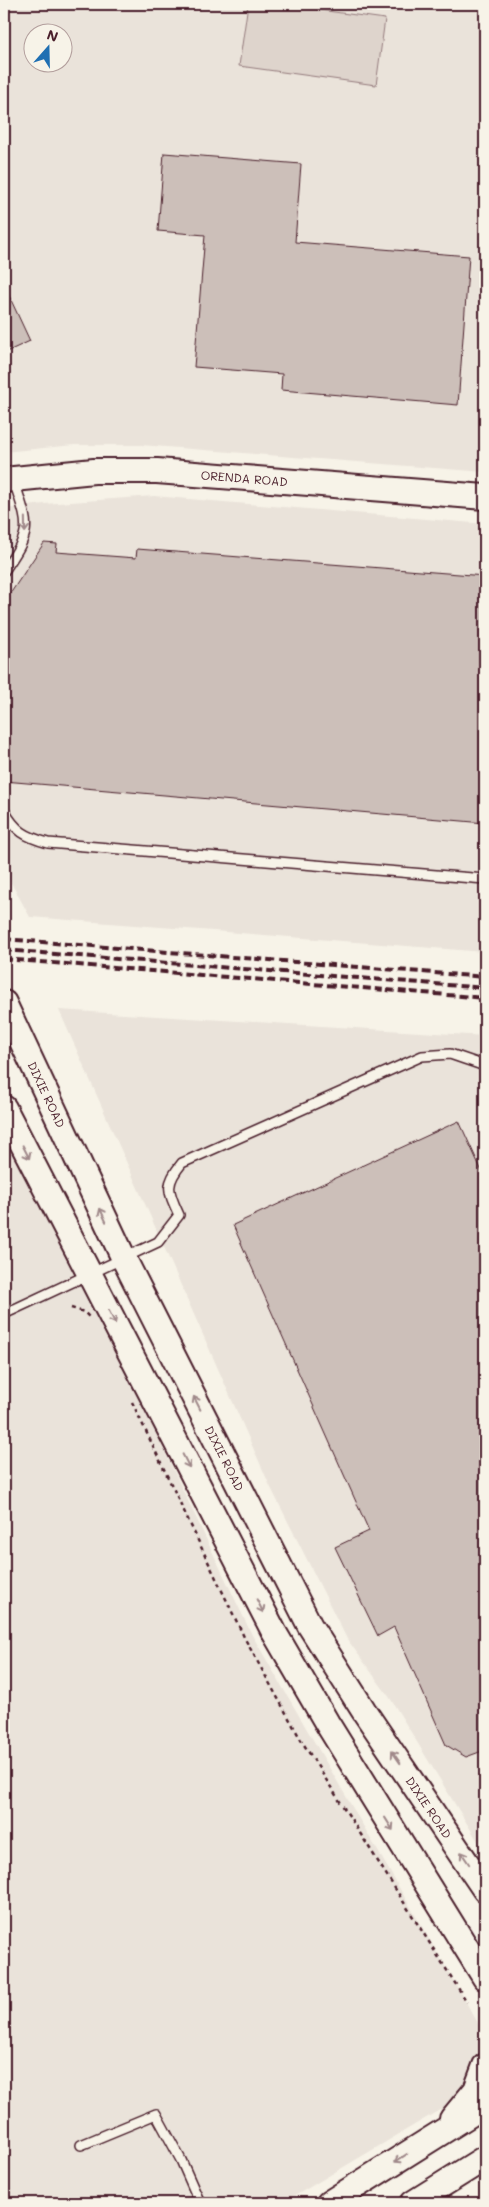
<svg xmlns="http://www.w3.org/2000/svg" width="489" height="2207" font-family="Mali,sans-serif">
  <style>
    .built { fill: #eae3da; fill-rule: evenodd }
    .green { fill: #ded4cc; stroke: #947a7c }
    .building { fill: #ccbfb9; stroke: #4a1f2b }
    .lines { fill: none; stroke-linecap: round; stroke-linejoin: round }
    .lane-casing { stroke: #4a1f2b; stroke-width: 12 }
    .secondary-casing { stroke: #4a1f2b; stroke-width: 28 }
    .path { stroke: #4a1f2b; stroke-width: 2.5; stroke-dasharray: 4 4; stroke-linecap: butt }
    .lane { stroke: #f7f3e8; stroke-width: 9 }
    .secondary { stroke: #f7f3e8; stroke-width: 24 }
    .rail { stroke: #4a1f2b; stroke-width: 4; stroke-dasharray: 8 4; stroke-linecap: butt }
    .oneway { stroke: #a0898a }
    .labels { text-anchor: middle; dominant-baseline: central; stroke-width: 4; stroke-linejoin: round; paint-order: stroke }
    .street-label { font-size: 12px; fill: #4a1f2b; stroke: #f7f3e8 }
  </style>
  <rect width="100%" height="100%" fill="#f7f3e8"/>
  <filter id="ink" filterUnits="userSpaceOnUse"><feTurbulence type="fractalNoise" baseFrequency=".02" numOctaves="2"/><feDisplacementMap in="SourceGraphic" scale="10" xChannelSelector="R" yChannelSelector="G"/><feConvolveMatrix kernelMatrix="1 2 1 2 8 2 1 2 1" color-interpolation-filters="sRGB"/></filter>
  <g filter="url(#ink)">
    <g class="built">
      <path d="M13,4H485V472L141,445H74L4,452V10ZM32,32H62V62H32Z"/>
      <path d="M154,496L485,524V952L30,917L4,870V509L44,504Z"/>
      <path d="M59,1010L485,1036V1853L390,1698L347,1639L270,1486Z"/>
      <path d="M4,1127H10L252,1635L485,2035V2069L480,2086L283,2203H4Z"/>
    </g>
    <path class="green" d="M248,4H276L385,19L376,85L239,66Z"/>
    <g class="building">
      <path d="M164,153L301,164L295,242L469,256L458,405L281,390L282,374L194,367L205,235L158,231Z"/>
      <path d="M4,285L30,341L4,353Z"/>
      <path d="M44,543L57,544L56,552L136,558L137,549L485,576V823L4,781V603Z"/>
      <path d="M459,1121L485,1178V1750L466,1757L446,1745L394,1627L378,1636L335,1547L369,1531L233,1225Z"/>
    </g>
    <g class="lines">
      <g class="lane-casing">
        <g id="lane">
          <path d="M4,571C33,529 29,528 14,481"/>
          <path d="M4,810C15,831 26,837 48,843L485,879"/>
          <path d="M4,1314L158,1242L179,1215C168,1191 164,1185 182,1163L422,1056L450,1054L485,1066"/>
          <path d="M81,2145L156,2114L181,2160L200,2203"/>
        </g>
      </g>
      <g class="secondary-casing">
        <g id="secondary">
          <path id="s1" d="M4,480L94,471H157L485,497"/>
          <path id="s2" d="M4,1003L124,1259L310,1626L364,1711L485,1890"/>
          <path d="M4,1108L274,1632L327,1723L485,1978"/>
          <path d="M452,2119L476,2090L485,2066"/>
          <path d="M329,2203L485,2105"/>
          <path d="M413,2203L485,2158"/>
        </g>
      </g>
      <g class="path">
        <path d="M4,395L6,394"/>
        <path d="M71,1308L84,1312L89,1317"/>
        <path d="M132,1402L245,1639L301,1740L467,2002"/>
      </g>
      <use href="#lane" class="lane"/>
      <use href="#secondary" class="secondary"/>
      <g class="rail">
        <path d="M4,939L485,977"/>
        <path d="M4,950L485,988"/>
        <path d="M4,959L485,998"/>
      </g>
    </g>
    <defs><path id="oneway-shaft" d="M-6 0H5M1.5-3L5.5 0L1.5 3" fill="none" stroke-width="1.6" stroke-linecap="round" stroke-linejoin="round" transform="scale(1.25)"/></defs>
    <g class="oneway">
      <use href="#oneway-shaft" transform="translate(25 525) rotate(89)"/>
      <use href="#oneway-shaft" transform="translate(26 1152) rotate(63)"/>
      <use href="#oneway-shaft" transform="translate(103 1215) rotate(-115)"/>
      <use href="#oneway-shaft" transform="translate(112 1317) rotate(63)"/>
      <use href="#oneway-shaft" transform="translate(197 1403) rotate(-117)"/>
      <use href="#oneway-shaft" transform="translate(186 1461) rotate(63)"/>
      <use href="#oneway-shaft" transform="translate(260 1606) rotate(63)"/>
      <use href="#oneway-shaft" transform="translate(396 1757) rotate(-125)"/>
      <use href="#oneway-shaft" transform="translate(389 1824) rotate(58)"/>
      <use href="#oneway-shaft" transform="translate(465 1858) rotate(-124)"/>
      <use href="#oneway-shaft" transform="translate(401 2158) rotate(147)"/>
    </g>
  </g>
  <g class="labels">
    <g class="street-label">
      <text stroke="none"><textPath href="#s1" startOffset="241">ORENDA ROAD</textPath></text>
      <text stroke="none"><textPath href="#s2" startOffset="101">DIXIE ROAD</textPath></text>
      <text stroke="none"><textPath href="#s2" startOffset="506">DIXIE ROAD</textPath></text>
      <text stroke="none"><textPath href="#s2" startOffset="911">DIXIE ROAD</textPath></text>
    </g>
  </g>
  <rect width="489" height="2207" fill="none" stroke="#f7f3e8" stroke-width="20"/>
  <rect x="10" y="10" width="469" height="2187" fill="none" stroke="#4a1f2b" stroke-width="2" filter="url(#ink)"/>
  <g transform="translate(48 48) rotate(20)"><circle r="24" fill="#f7f3e8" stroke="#b29e9c"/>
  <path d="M0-4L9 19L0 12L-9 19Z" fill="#1f6fb2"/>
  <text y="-8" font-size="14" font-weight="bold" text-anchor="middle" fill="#4a1f2b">N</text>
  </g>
</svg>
